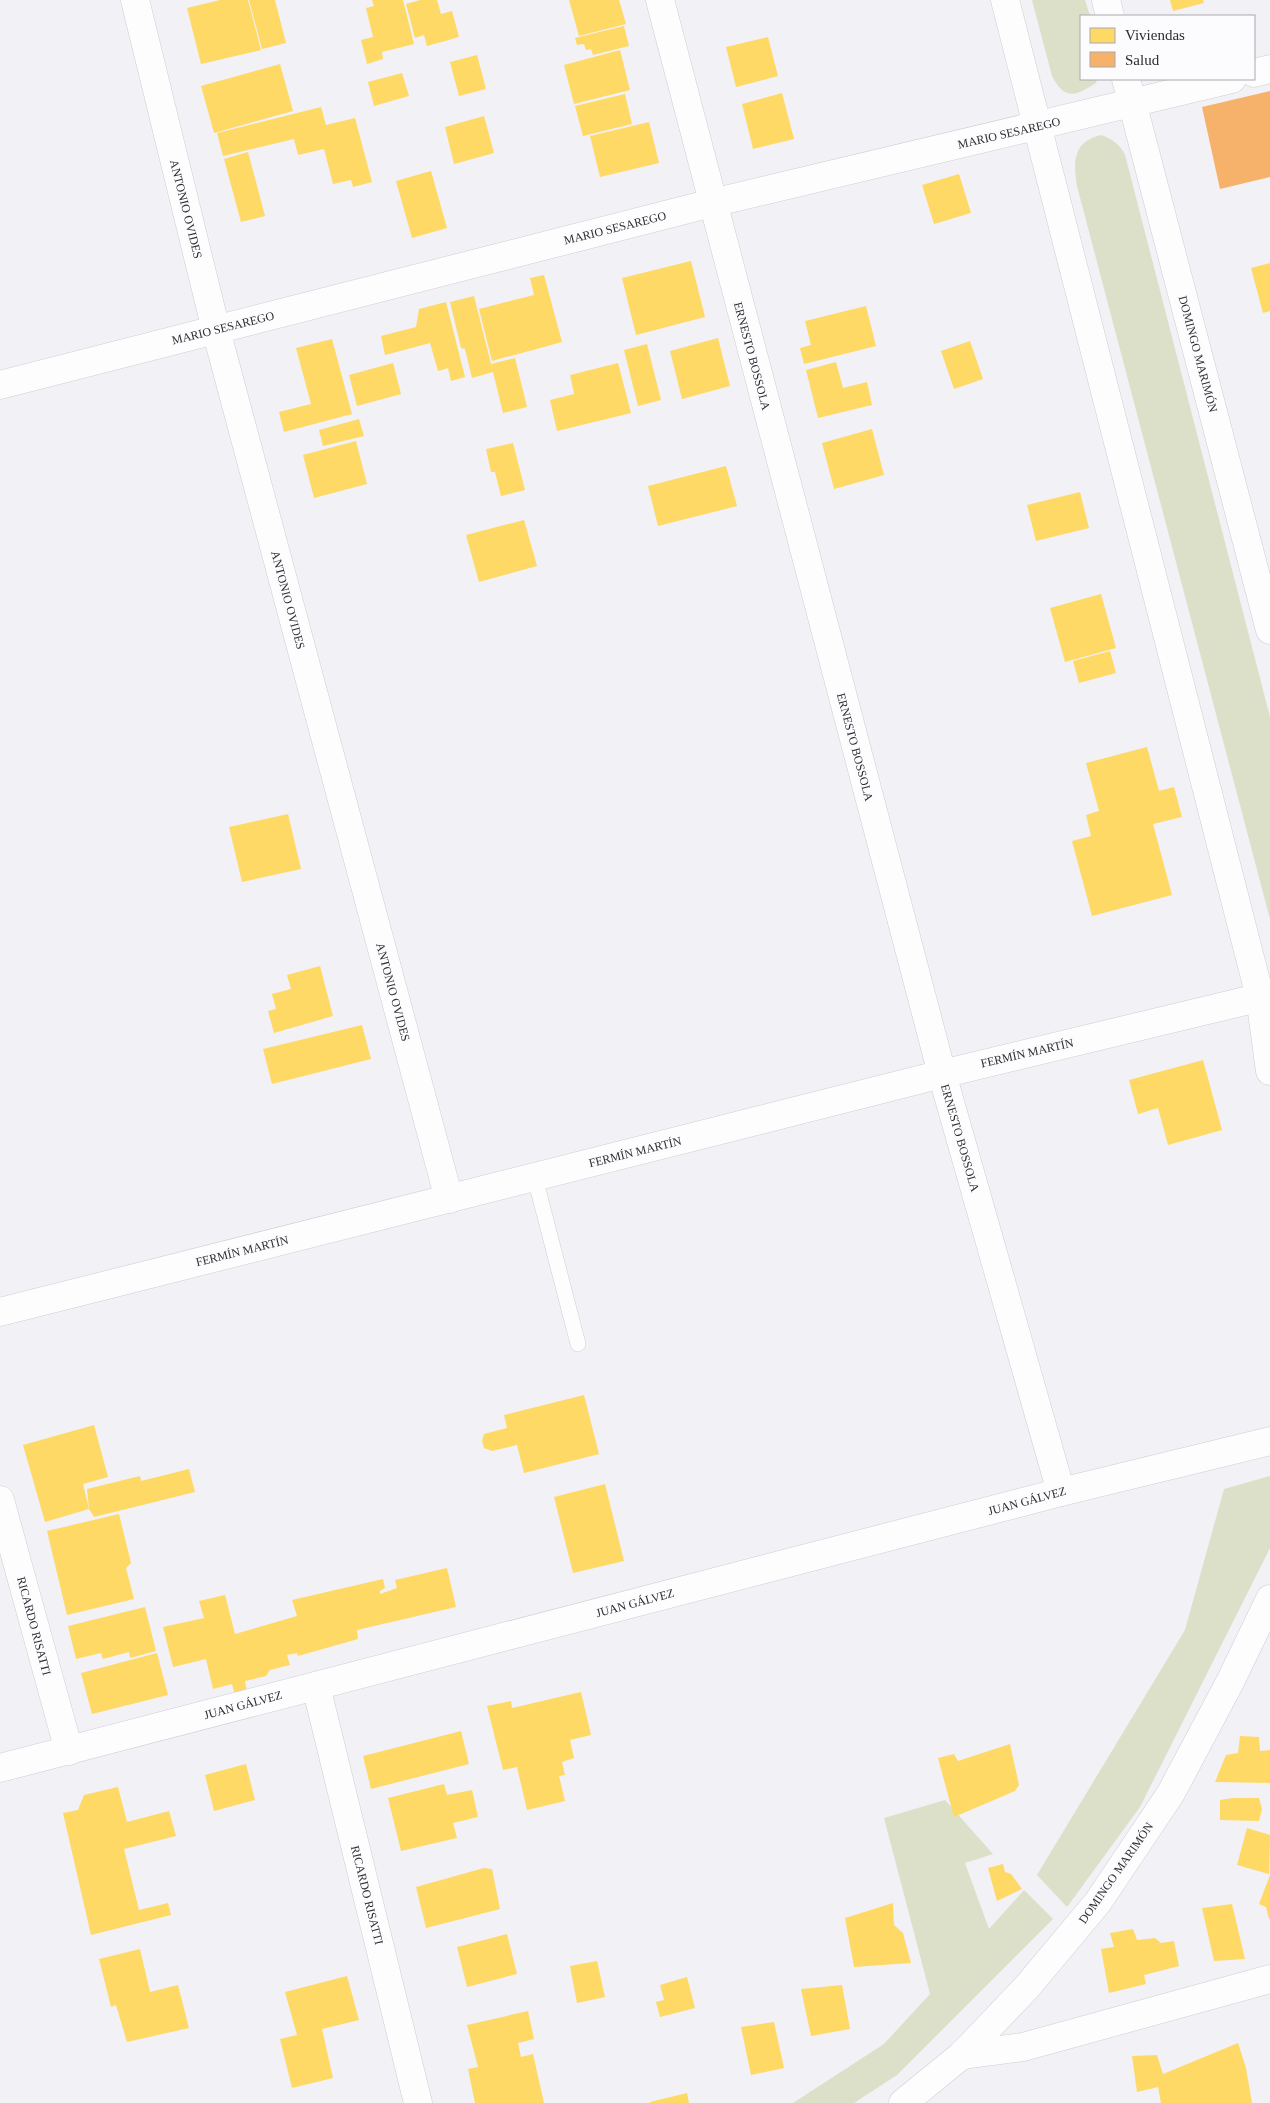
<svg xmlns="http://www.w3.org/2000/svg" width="1270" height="2103" font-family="'Times New Roman',serif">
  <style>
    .green { fill: #dce0c8 }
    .homes { fill: #ffd966 }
    .health { fill: #f6b26b }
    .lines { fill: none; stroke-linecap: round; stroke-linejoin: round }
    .service-casing { stroke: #ceced3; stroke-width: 16 }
    .minor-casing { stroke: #ceced3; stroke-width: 29 }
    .service { stroke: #fdfdfe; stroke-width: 15 }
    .minor { stroke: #fdfdfe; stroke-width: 28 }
    .labels { text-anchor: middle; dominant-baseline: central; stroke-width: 5; stroke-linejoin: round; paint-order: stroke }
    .street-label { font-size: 12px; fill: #2d2d31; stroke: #fcfcfe }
  </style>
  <rect width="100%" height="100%" fill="#f1f1f6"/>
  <g class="green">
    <path d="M1032,0H1085L1090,16H1081V79H1097L1096,83C1076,96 1065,101 1052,76Z"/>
    <path d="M1101,135C1112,139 1120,144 1125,155L1270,717V919L1077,186C1073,161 1073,142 1101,135Z"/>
    <path d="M1270,1476V1548L1140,1807L1067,1907L1037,1875L1185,1630L1224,1489Z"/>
    <path d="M945,1800L993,1854L965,1863L989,1929L1024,1890L1053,1919L897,2075L854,2103H793L884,2044L930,1994L884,1818Z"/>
  </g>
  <g class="homes">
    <path d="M220,0H248L261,50L201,64L187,8Z"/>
    <path d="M249,0H275L286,43L262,49Z"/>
    <path d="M372,0H403L414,44L382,52L383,59L367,64L361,40L373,37L366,8L374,6Z"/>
    <path d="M420,0H437L441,14L452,11L459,37L427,46L424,35L415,38L406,4Z"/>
    <path d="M569,0H619L626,24L579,36Z"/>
    <path d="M1170,0H1203L1204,3L1173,11Z"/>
    <path d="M624,26L629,46L593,55L591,49L586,50L584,44L577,45L575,38Z"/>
    <path d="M768,37L778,76L736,87L726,47Z"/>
    <path d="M620,50L630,90L574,104L564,65Z"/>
    <path d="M477,55L486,89L459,96L450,62Z"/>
    <path d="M280,64L293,111L214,133L201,86Z"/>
    <path d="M402,73L409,96L374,106L368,82Z"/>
    <path d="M782,93L794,139L753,149L742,104Z"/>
    <path d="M625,94L632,124L583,136L575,106Z"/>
    <path d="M321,107L326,125L355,118L372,182L353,187L351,180L333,184L324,149L298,155L294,139L223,156L217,133Z"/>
    <path d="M484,116L494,153L454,164L445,127Z"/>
    <path d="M649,122L659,163L600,177L590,136Z"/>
    <path d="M248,152L265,216L241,222L224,159Z"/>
    <path d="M431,171L447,228L412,238L396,181Z"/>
    <path d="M959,174L971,213L934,224L922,185Z"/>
    <path d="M691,261L705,317L636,335L622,278Z"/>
    <path d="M1270,263V311L1263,313L1251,268Z"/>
    <path d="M544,275L562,342L492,361L479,309L534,295L530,278Z"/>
    <path d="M474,296L491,364L515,358L527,407L503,413L493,372L472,378L465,349L461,348L450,302Z"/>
    <path d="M446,302L465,377L451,381L448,368L438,371L430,343L385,355L381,336L416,327L419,309Z"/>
    <path d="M866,306L876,346L804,364L800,348L811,345L805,321Z"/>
    <path d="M718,338L730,386L682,399L670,351Z"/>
    <path d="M332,339L352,414L284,432L279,412L311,404L296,348Z"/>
    <path d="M970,341L983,379L954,389L941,351Z"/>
    <path d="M647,344L661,400L638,406L624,350Z"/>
    <path d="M836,362L843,388L867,382L872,405L818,418L806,370Z"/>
    <path d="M393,363L401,394L357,406L349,375Z"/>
    <path d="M618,363L631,413L557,431L550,400L574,394L570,375Z"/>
    <path d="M359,419L364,436L323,446L319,430Z"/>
    <path d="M872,429L884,475L834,489L822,443Z"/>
    <path d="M356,441L367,484L314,498L303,455Z"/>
    <path d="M513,443L525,490L501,496L495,472H491L486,449Z"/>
    <path d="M726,466L737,506L658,526L648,486Z"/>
    <path d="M1080,492L1089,528L1036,541L1027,505Z"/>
    <path d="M524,520L537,566L479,582L466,535Z"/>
    <path d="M1101,594L1116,648L1065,662L1050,608Z"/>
    <path d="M1110,651L1116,673L1079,683L1073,661Z"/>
    <path d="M1147,747L1159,791L1174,787L1182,817L1153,824L1172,895L1092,916L1072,841L1091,836L1086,815L1099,811L1086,763Z"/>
    <path d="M288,814L301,869L242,882L229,827Z"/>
    <path d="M320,966L333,1016L274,1033L268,1011L276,1009L272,994L291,989L287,975Z"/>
    <path d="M362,1025L371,1059L272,1084L263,1049Z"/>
    <path d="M1203,1060L1222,1130L1168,1145L1158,1108L1138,1114L1129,1080Z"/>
    <path d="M584,1395L599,1454L524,1473L517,1445L492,1451L484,1448L482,1441L484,1434L507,1428L504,1415Z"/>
    <path d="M94,1425L108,1477L83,1484L89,1509L45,1522L23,1445Z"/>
    <path d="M189,1469L195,1492L94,1517L89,1509L87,1489L140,1476L141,1481Z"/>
    <path d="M605,1484L624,1561L573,1573L554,1497Z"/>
    <path d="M119,1514L131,1563L126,1568L134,1599L67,1615L47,1531Z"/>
    <path d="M447,1568L456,1607L357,1630L358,1639L298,1656L297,1653L287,1655L290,1665L270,1670L266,1676L245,1681L247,1692L235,1695L232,1684L213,1689L206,1659L173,1667L163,1627L204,1618L199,1601L225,1595L235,1634L297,1616L292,1600L383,1579L385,1588L380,1591V1594L397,1588L395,1580Z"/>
    <path d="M145,1607L156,1651L130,1658L129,1652L103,1659L101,1653L76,1659L68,1626Z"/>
    <path d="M157,1653L168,1695L92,1714L81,1673Z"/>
    <path d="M581,1692L591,1735L570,1740L574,1758L562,1762L565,1775L559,1776L565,1801L527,1810L517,1767L503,1770L487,1706L511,1701L512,1708Z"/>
    <path d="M461,1731L469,1764L371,1789L363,1756Z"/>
    <path d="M1240,1736L1259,1737L1260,1751L1270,1750V1783L1215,1782L1226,1755L1238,1753Z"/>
    <path d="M1010,1744L1019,1785L1015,1791L954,1817L938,1758L954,1754L958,1761Z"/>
    <path d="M246,1764L255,1800L214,1811L205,1775Z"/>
    <path d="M444,1784L447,1795L472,1790L478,1817L453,1823L457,1838L401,1851L388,1798Z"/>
    <path d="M118,1787L127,1822L169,1811L176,1836L124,1849L139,1910L168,1903L171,1915L91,1935L63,1813L78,1810L84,1795Z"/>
    <path d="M1233,1798H1259L1262,1809L1259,1821L1220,1820V1800Z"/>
    <path d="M1247,1828L1270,1835L1269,1874L1237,1865Z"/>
    <path d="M1003,1864L1005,1872L1011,1874L1022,1889L997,1901L988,1868Z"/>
    <path d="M484,1868L492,1869L500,1909L426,1928L416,1887Z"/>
    <path d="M1270,1875V1919H1269L1266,1907L1259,1904Z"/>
    <path d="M893,1903L894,1925L903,1933L911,1963L854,1967L845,1918Z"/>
    <path d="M1232,1904L1245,1959L1214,1961L1202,1908Z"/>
    <path d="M1133,1929L1137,1940L1155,1938L1161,1943L1174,1941L1179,1966L1144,1975L1146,1984L1109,1993L1101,1949L1114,1947L1110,1933Z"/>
    <path d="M507,1934L517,1974L467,1987L457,1947Z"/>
    <path d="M140,1949L150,1992L178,1985L189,2028L127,2042L116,2005L111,2007L99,1959Z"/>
    <path d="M597,1961L605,1997L577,2003L570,1966Z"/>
    <path d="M347,1976L359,2020L322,2029L333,2078L292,2088L280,2039L297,2035L285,1992Z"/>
    <path d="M687,1977L695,2008L660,2017L656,2002L664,2000L660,1985Z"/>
    <path d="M842,1985L850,2029L811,2036L801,1989Z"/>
    <path d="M528,2011L534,2039L518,2043L521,2057L533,2054L544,2103H475L468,2069L478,2067L467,2025Z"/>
    <path d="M774,2022L784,2068L751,2075L741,2027Z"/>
    <path d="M1238,2043L1246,2068L1252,2103H1161L1158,2087L1137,2092L1132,2056L1157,2055L1163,2074Z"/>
    <path d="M687,2093L689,2103H650V2102Z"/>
  </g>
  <path class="health" d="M1270,91V177L1220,189L1202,107Z"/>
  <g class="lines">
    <g class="service-casing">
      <path id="service" d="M535,1178L578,1344"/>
    </g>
    <g class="minor-casing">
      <g id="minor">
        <path d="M135,0L216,330L449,1199"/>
        <path d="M660,0L942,1074L1061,1492"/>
        <path d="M1005,0L1260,997L1270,1071"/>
        <path d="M1106,0L1110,16"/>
        <path d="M1254,73L1270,69"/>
        <path d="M1126,79L1270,630"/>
        <path d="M0,385L712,203L1232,79"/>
        <path d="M0,1312L942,1074L1270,995"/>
        <path d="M0,1500L69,1751"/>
        <path d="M316,1686L418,2103"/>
        <path d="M0,1768L1061,1492L1270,1441"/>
        <path d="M962,2055L1023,2047L1270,1979"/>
        <path d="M903,2103L962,2055L1027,1987L1098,1902L1171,1793L1230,1682L1270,1599"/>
      </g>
    </g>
    <use href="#service" class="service"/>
    <use href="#minor" class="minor"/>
  </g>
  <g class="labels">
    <g class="street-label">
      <text transform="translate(1009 133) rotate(-13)">MARIO SESAREGO</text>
      <text transform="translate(186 209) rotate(76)">ANTONIO OVIDES</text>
      <text transform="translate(615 228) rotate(-14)">MARIO SESAREGO</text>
      <text transform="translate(223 328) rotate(-14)">MARIO SESAREGO</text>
      <text transform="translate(1198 354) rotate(75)">DOMINGO MARIMÓN</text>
      <text transform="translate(752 356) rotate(75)">ERNESTO BOSSOLA</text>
      <text transform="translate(288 600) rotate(75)">ANTONIO OVIDES</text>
      <text transform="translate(855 747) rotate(75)">ERNESTO BOSSOLA</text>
      <text transform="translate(393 992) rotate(75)">ANTONIO OVIDES</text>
      <text transform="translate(1027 1053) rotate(-13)">FERMÍN MARTÍN</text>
      <text transform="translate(960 1138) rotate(74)">ERNESTO BOSSOLA</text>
      <text transform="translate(635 1152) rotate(-14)">FERMÍN MARTÍN</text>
      <text transform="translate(242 1251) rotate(-14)">FERMÍN MARTÍN</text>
      <text transform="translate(1027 1501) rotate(-15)">JUAN GÁLVEZ</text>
      <text transform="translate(635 1603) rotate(-15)">JUAN GÁLVEZ</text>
      <text transform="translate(34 1626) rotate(75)">RICARDO RISATTI</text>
      <text transform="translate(243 1705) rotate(-15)">JUAN GÁLVEZ</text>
      <text transform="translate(1116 1873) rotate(-55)">DOMINGO MARIMÓN</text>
      <text transform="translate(367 1895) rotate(76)">RICARDO RISATTI</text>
    </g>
  </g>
  <rect x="1080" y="15" width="175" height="65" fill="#fcfcfe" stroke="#a9a9ac"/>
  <rect x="1090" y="28" width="25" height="15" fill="#ffd966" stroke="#a9a9ac"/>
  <text x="1125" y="40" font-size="15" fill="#2d2d31">Viviendas</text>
  <rect x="1090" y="52" width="25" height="15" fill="#f6b26b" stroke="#a9a9ac"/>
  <text x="1125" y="65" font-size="15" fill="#2d2d31">Salud</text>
</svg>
